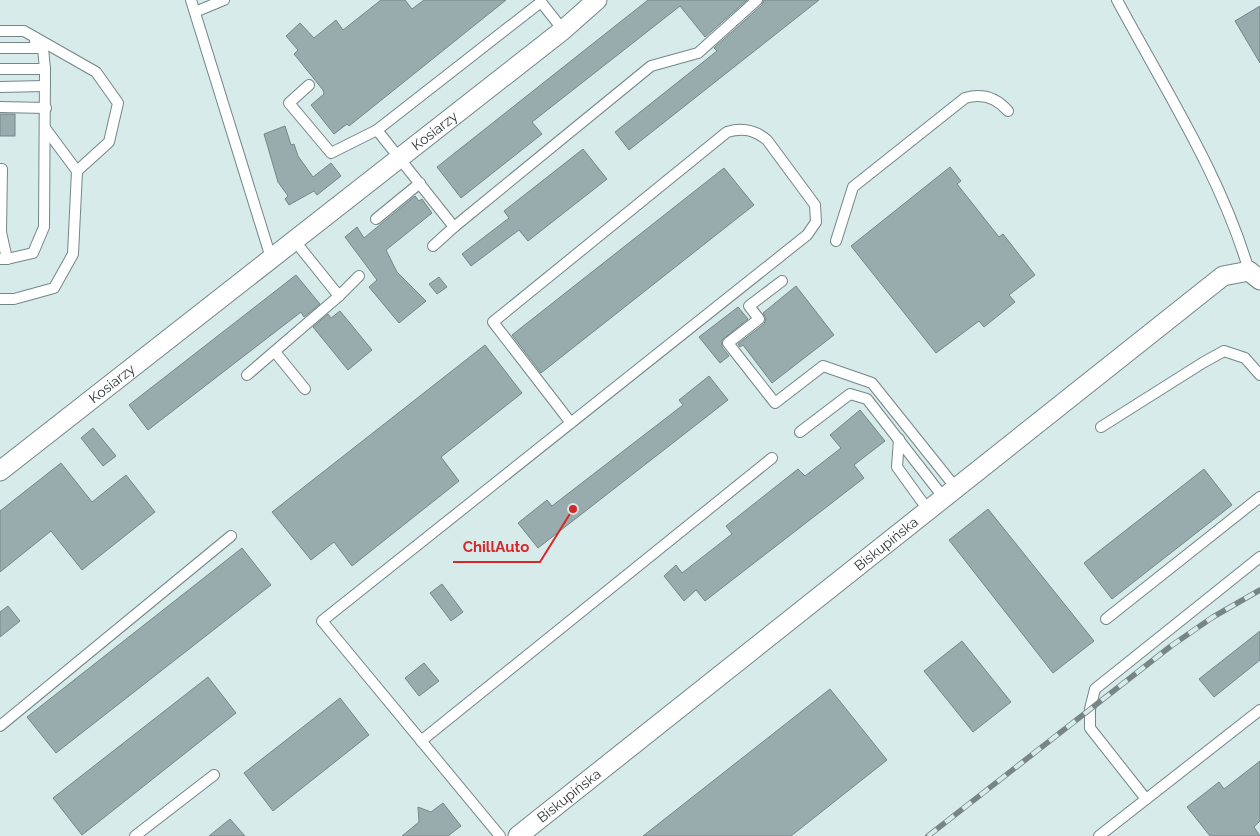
<svg xmlns="http://www.w3.org/2000/svg" width="1260" height="836" font-family="Raleway,sans-serif">
  <style>
    .building { fill: #99acad; stroke: #758787 }
    .lines { fill: none; stroke-linecap: round; stroke-linejoin: round }
    .service-casing { stroke: #748687; stroke-width: 12 }
    .minor-casing { stroke: #748687; stroke-width: 21 }
    .service { stroke: #fff; stroke-width: 10 }
    .minor { stroke: #fff; stroke-width: 19 }
    .rail-casing { stroke: #788585; stroke-width: 5.5 }
    .rail { stroke: #d7ebeb; stroke-width: 4; stroke-dasharray: 11; stroke-linecap: butt }
    .labels { text-anchor: middle; dominant-baseline: central; stroke-width: 4.5; stroke-linejoin: round; paint-order: stroke }
    .street-label { font-size: 14px; fill: #2f3737; stroke: #d7ebeb }
    .leader { fill: none; stroke: #d62828; stroke-width: 2 }
    .callout-dot { fill: #d62828; stroke: #d7ebeb; stroke-width: 2 }
    .callout-label { font-size: 15px; text-anchor: middle; font-weight: bold; fill: #d62828; stroke: #d7ebeb; stroke-width: 4.5; stroke-linejoin: round; paint-order: stroke }
  </style>
  <rect width="100%" height="100%" fill="#d7ebeb"/>
  <g class="building">
    <path d="M381,0H405L412,9L424,0H506L349,126L347,124L334,134L311,105L324,94L323,90L294,54L298,50L286,36L300,23L314,38L336,20L343,30Z"/>
    <path d="M648,0H747L705,37L680,6L532,122L542,134L461,198L437,167Z"/>
    <path d="M764,0H819L629,150L615,132L717,51L714,48L762,5Z"/>
    <path d="M1260,6V63L1235,21Z"/>
    <rect x="0" y="114" width="15" height="22"/>
    <path d="M285,126L291,145L294,144L298,156L313,177L331,163L341,176L317,195L314,191L289,205L285,199L288,196L278,182L264,134Z"/>
    <path d="M583,149L607,179L528,241L519,230L471,266L462,254L509,218L504,211Z"/>
    <path d="M950,167L961,181L957,184L999,237L1003,234L1035,275L1009,295L1015,302L984,327L979,321L936,353L851,246Z"/>
    <path d="M724,168L754,205L541,373L512,335Z"/>
    <path d="M415,196L419,201L422,199L432,213L386,250L397,272L426,301L399,323L369,287L377,280L345,237L357,227L364,238Z"/>
    <path d="M296,275L320,304L304,317L301,312L148,430L129,405Z"/>
    <path d="M439,277L447,287L437,294L429,284Z"/>
    <path d="M796,286L834,335L772,383L743,345L740,347L738,344L764,324L766,319L763,313Z"/>
    <path d="M738,307L748,319L722,340V347L729,356L720,363L699,337Z"/>
    <path d="M340,311L372,350L348,370L313,327L328,314L331,318Z"/>
    <path d="M485,345L522,393L441,457L459,481L352,566L334,542L311,560L272,512Z"/>
    <path d="M709,376L728,400L538,548L518,523L547,500L552,506L683,405L679,400Z"/>
    <path d="M860,410L885,441L854,465L864,478L705,601L696,590L684,601L664,576L676,565L682,573L732,534L726,526L798,469L805,476L841,448L830,435Z"/>
    <path d="M93,428L116,456L103,466L81,438Z"/>
    <path d="M61,463L92,502L126,475L155,512L82,570L51,531L0,572V511Z"/>
    <path d="M1204,469L1232,505L1112,599L1084,563Z"/>
    <path d="M988,509L1094,641L1053,673L949,540Z"/>
    <path d="M242,548L271,585L56,753L27,717Z"/>
    <path d="M442,584L463,612L451,621L430,593Z"/>
    <path d="M8,606L20,621L0,637V612Z"/>
    <path d="M1260,631V660L1214,697L1199,679Z"/>
    <path d="M962,641L1011,702L973,732L924,671Z"/>
    <path d="M424,663L439,681L419,696L405,678Z"/>
    <path d="M208,677L236,713L82,835L53,798Z"/>
    <path d="M830,689L887,760L791,836H643Z"/>
    <path d="M340,698L369,735L273,811L244,773Z"/>
    <path d="M1260,761V821L1254,827L1260,836H1210L1187,807L1219,782L1224,789Z"/>
    <path d="M443,803L461,826L448,836H402L419,822L418,807L431,812Z"/>
    <path d="M230,819L245,836H209Z"/>
  </g>
  <g class="lines">
    <g class="service-casing">
      <g id="service">
        <path d="M191,0L271,258"/>
        <path d="M1117,0C1164,88 1221,175 1249,271"/>
        <path d="M541,2L563,30"/>
        <path d="M195,12L224,0"/>
        <path d="M0,31H24L96,72L118,103L109,142L77,171L73,254L54,288L14,299H0"/>
        <path d="M0,48H43"/>
        <path d="M0,69H45"/>
        <path d="M309,85L289,103L331,153L377,130L454,227L651,66L698,53L757,0"/>
        <path d="M0,87L45,86"/>
        <path d="M0,107L46,108"/>
        <path d="M45,128L77,171"/>
        <path d="M377,130L541,2L540,0"/>
        <path d="M0,169H2L1,232L7,259"/>
        <path d="M376,219L420,183"/>
        <path d="M836,241L853,187L965,98C982,93 996,97 1008,111"/>
        <path d="M433,246L454,227"/>
        <path d="M0,259H7L33,253L44,227L45,69L43,48L35,41"/>
        <path d="M782,281L749,306L759,319L728,343L775,403L823,366L872,383L956,488"/>
        <path d="M339,296L359,276"/>
        <path d="M275,352L305,389"/>
        <path d="M247,375L339,296L294,240"/>
        <path d="M1101,427L1204,362L1224,351L1245,358L1260,375"/>
        <path d="M800,432L850,394L867,399L944,498"/>
        <path d="M899,439L897,467L928,510"/>
        <path d="M1106,619L1260,497"/>
        <path d="M0,726L231,536"/>
        <path d="M421,741L772,458"/>
        <path d="M1146,799L1090,728V709L1095,689L1260,557"/>
        <path d="M135,836L214,775"/>
        <path d="M500,836L322,621L807,235L816,222L815,205L767,140C755,130 743,127 727,132L493,322L571,423"/>
        <path d="M1099,836L1260,710"/>
      </g>
    </g>
    <g class="minor-casing">
      <g id="minor">
        <path id="s1" d="M0,471L563,30L597,0"/>
        <path id="s2" d="M518,836L1223,276L1249,271L1260,280"/>
      </g>
    </g>
    <use href="#service" class="service"/>
    <use href="#minor" class="minor"/>
    <g class="rail-casing">
      <path id="rail" d="M928,836L1171,646L1213,617L1260,590"/>
    </g>
    <use href="#rail" class="rail"/>
  </g>
  <g class="labels">
    <g class="street-label">
      <text stroke="none"><textPath href="#s1" startOffset="552">Kosiarzy</textPath></text>
      <text stroke="none"><textPath href="#s1" startOffset="142">Kosiarzy</textPath></text>
      <text stroke="none"><textPath href="#s2" startOffset="470">Biskupińska</textPath></text>
      <text stroke="none"><textPath href="#s2" startOffset="65">Biskupińska</textPath></text>
    </g>
  </g>
  <path class="leader" d="M573 509L540 562H453"/>
  <circle class="callout-dot" cx="573" cy="509" r="5"/>
  <g class="callout-label">
    <text x="496" y="552">ChillAuto</text>
  </g>
</svg>
